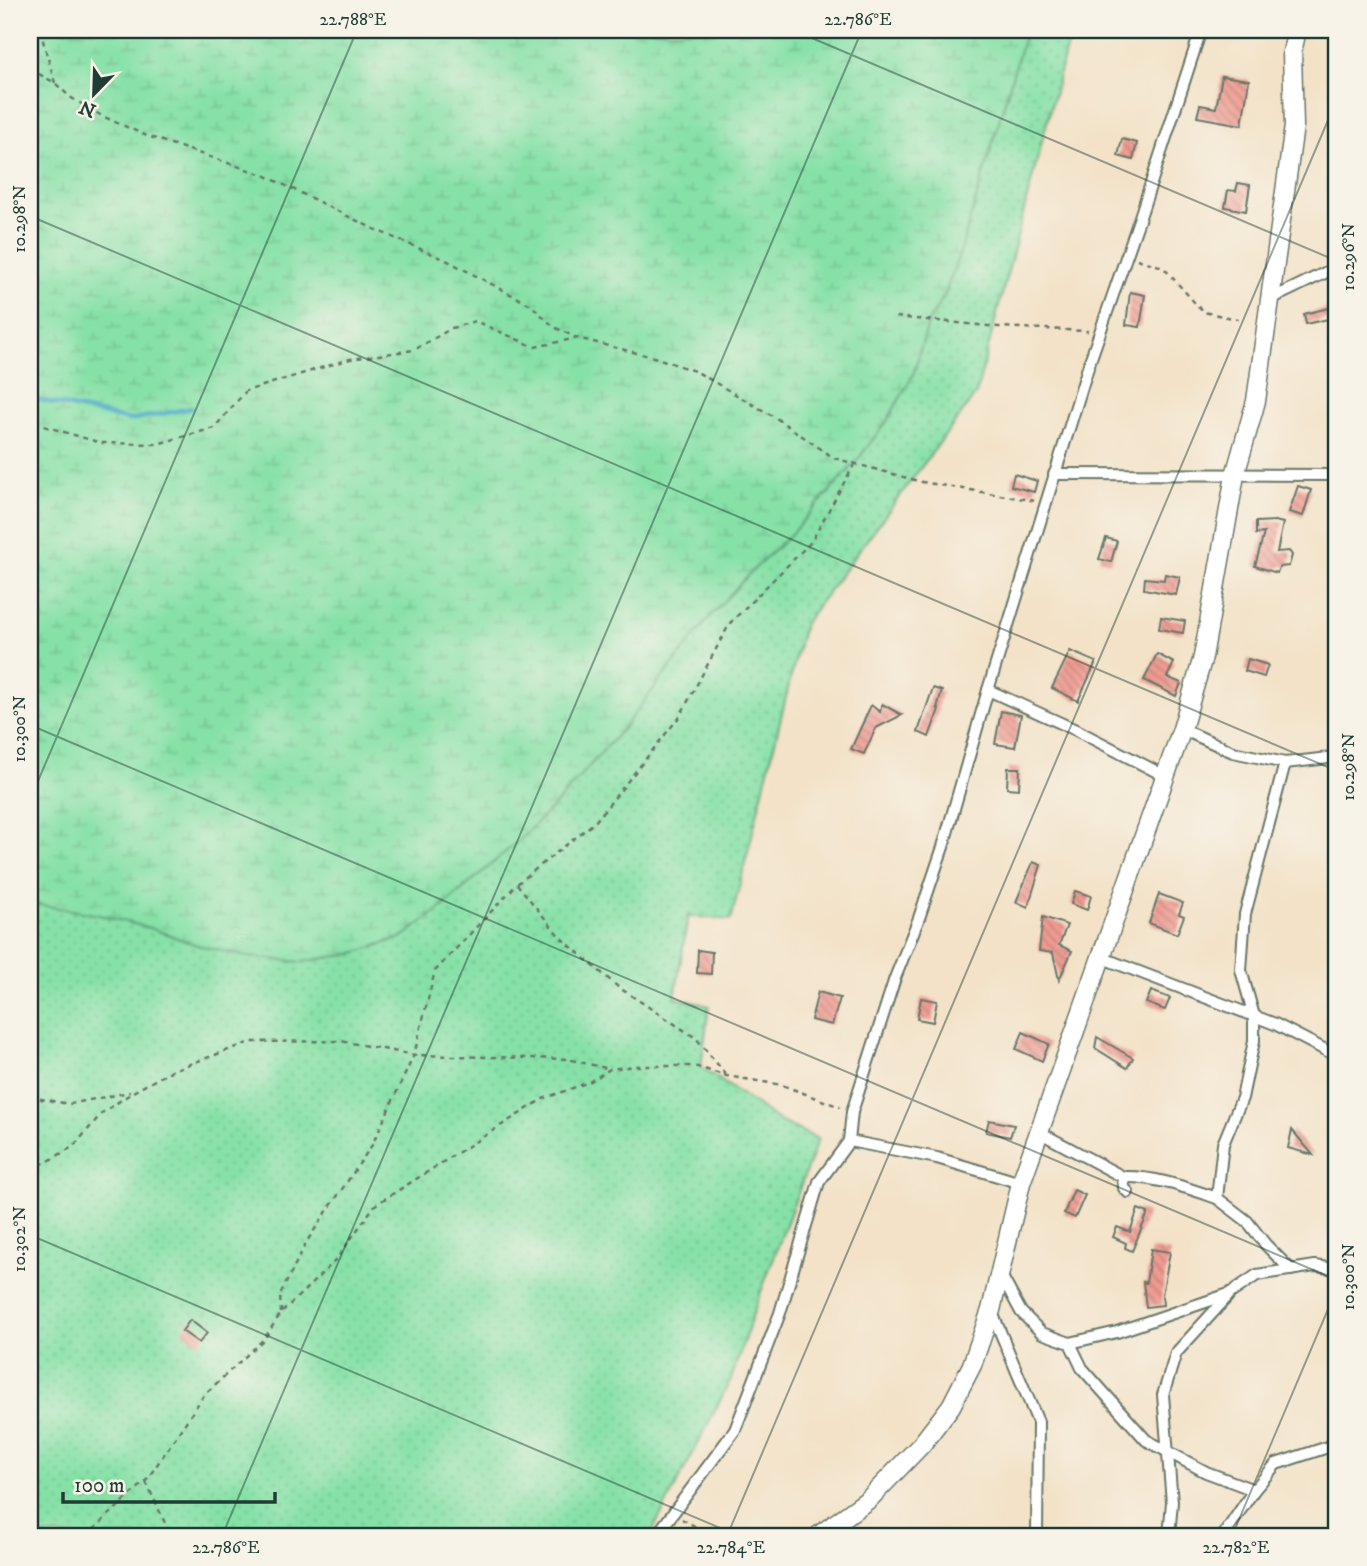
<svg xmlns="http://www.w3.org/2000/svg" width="1367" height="1566" font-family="'IM FELL DW Pica',serif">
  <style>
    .grass { fill: url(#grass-dots); stroke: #528f6e; stroke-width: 2 }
    .wetland { fill: url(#wetland-marsh); stroke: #528f6e; stroke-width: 2 }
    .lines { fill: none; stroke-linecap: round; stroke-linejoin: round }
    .stream { stroke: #47aac7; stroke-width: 4.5 }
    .building { fill: url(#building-back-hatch) }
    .street-casing { stroke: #697768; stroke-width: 14 }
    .primary-casing { stroke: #697768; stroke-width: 21 }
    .path { stroke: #697768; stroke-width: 2.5; stroke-dasharray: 5 5; stroke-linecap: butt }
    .street { stroke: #fff; stroke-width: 10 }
    .primary { stroke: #fff; stroke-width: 18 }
    .ticks { fill: none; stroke: #1f3d34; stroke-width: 2; stroke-opacity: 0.45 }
    .neatline { fill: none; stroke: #1f3d34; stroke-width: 2.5 }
    .ticks-label { font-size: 18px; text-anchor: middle; fill: #1f3d34 }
  </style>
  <defs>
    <pattern id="grass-dots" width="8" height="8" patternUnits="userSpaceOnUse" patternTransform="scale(1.75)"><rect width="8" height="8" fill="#86e1a7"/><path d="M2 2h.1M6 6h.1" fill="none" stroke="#73c290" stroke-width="1.8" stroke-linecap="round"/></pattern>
    <pattern id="wetland-marsh" width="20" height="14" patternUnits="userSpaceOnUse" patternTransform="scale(1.75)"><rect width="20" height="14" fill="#86e1a7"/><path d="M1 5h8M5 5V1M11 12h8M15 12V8" fill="none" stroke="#73c290"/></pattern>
    <pattern id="building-back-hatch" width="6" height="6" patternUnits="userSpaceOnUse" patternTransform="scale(1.75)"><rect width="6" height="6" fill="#ef9b92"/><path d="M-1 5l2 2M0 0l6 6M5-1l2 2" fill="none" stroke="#c18078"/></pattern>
  </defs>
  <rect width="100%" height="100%" fill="#f7f3e8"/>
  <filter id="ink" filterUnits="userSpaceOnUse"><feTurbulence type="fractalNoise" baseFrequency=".0143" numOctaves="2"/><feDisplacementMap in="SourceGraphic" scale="14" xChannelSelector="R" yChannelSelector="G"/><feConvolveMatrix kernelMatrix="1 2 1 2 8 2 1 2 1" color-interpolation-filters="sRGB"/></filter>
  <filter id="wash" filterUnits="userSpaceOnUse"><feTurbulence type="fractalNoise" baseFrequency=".00686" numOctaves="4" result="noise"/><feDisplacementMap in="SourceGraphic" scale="28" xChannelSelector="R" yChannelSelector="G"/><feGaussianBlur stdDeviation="1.57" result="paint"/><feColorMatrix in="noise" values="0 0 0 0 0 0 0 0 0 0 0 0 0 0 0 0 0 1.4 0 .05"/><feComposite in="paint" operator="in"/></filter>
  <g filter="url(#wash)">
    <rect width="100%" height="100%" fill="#f3e2c8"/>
    <path class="grass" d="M30,30H1071L976,394L804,624L731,920L688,916L675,997L709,1006L701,1067L781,1122L818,1139L756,1305L731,1379L650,1536H30Z"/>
    <path class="wetland" d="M30,30H1026L961,250L944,296L929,321L913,375L887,421L855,463L791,534L752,571L713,613L623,728L554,806L517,842L440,909L401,938L351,954L301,962L249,957L197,945L150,928L99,915L30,903Z"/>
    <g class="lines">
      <path class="stream" d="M30,398L130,420L192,408"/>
    </g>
    <g id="blocks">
      <g class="building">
        <path d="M1222,76L1249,80L1242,125L1197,117L1200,105L1216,108Z"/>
        <path d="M1122,139L1137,143L1133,160L1118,156Z"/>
        <path d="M1238,183L1250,185L1246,211L1225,207L1228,190L1236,191Z"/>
        <path d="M1130,292L1145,295L1140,327L1126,325Z"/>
        <path d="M1337,306V317L1306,324L1304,314Z"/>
        <path d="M1014,474L1037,481L1034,492L1011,486Z"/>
        <path d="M1298,486L1311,490L1303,516L1289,512Z"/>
        <path d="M1275,521L1283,523L1277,552L1289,551L1292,555L1289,566L1279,567L1277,573L1255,566L1264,533L1256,534V522Z"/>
        <path d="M1106,538L1117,541L1111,562L1099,559Z"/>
        <path d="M1165,574L1180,577L1176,595L1144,589L1145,578L1164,580Z"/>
        <path d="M1161,617L1185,621L1183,633L1159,629Z"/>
        <path d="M1070,651L1096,662L1078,701L1052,688Z"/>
        <path d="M1157,654L1174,663L1167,677L1181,683L1176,696L1144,680Z"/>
        <path d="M1248,659L1268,665L1264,677L1245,671Z"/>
        <path d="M933,688L942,691L937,708L939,709L929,737L918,732Z"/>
        <path d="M882,704L902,715L876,728L864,754L851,749L871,705L880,712Z"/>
        <path d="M1001,711L1021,715L1015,747L995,744Z"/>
        <path d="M1008,768H1020L1019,789L1007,788Z"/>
        <path d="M1033,862L1041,865L1028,907L1016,902Z"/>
        <path d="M1075,891L1091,896L1087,910L1071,904Z"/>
        <path d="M1159,894L1183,903L1179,914L1184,916L1177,934L1149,923Z"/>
        <path d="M1043,917L1067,925L1059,945L1072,951L1059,980L1053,953L1039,951Z"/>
        <path d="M698,950L712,952L711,974L697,973Z"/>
        <path d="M1151,991L1170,998L1165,1010L1146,1003Z"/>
        <path d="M818,992L840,998L832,1025L811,1020Z"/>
        <path d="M921,998L937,1001L933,1022L917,1019Z"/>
        <path d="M1023,1032L1049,1044L1042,1061L1016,1049Z"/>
        <path d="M1097,1037L1133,1058L1127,1068L1095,1048Z"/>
        <path d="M989,1120L1014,1125L1010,1137L986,1132Z"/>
        <path d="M1292,1130L1313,1155L1288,1148Z"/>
        <path d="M1074,1190L1085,1195L1075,1218L1064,1213Z"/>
        <path d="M1138,1209L1148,1213L1132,1251L1125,1248L1126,1243L1113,1237L1117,1227L1130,1232Z"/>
        <path d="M1151,1249L1170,1252L1162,1295L1163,1305L1146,1307L1143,1282L1146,1283Z"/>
        <path d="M190,1320L207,1333L199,1343L182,1331Z"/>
      </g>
    </g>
  </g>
  <g filter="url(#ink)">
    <use href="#blocks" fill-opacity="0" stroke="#697768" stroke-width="2"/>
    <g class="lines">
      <g class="street-casing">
        <g id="street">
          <path d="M1271,299L1337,267"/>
          <path d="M1054,474L1337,475"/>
          <path d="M988,690L1076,730L1165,776"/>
          <path d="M1182,729L1233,752L1285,763L1337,757"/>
          <path d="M1285,763L1245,914L1241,970L1254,1016V1041L1242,1098L1223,1144L1217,1198L1247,1221L1266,1245L1291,1270"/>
          <path d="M1100,957L1275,1024L1337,1056"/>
          <path d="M1039,1132L1123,1177L1124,1188L1128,1192"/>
          <path d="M849,1141L937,1158L1021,1183"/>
          <path d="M1123,1177C1155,1176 1187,1188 1217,1198"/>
          <path d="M1000,1273L1021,1312L1042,1333L1070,1343L1082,1368L1146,1440L1206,1472L1254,1490"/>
          <path d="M991,1310L1038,1422L1037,1536"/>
          <path d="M1070,1343L1117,1332L1229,1294L1257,1275L1315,1266L1337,1269"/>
          <path d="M656,1536L735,1430L780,1313L819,1182L849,1141L852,1112L895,978L919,918L943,847L988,690L1090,361L1139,220L1201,30"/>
          <path d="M1169,1536L1172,1502L1163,1395L1176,1353L1228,1296"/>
          <path d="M1223,1536L1254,1490L1276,1464L1337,1444"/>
        </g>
      </g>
      <g class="primary-casing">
        <path id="primary" d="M818,1536L869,1499L921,1445L951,1406L972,1365L991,1310L1021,1183L1182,729L1203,657L1235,475L1256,401L1294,126L1292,52L1297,30"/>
      </g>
      <g class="path">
        <path d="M40,30L55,83"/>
        <path d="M30,69L55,83L70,97L102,116L147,136L264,175L374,229L448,261L531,305L554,327L577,338L657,358L697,372L776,418L834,458L922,482L1036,501"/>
        <path d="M1137,259L1163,267L1203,312L1238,319"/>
        <path d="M896,317L999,327L1088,331"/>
        <path d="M44,426L101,443L157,444L214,428L246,391L350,359L414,350L452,328L475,321L535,347L577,338"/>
        <path d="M517,884L560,937L618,987L696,1038L727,1076"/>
        <path d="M30,1097L69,1104L130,1092"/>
        <path d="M30,1167L45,1163L74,1146L102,1113L133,1092L173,1070L251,1042L341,1041L414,1055L567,1059L610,1069"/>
        <path d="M281,1313L280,1295L307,1241L372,1145L414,1055L435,971L517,884L595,822L680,716L730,623L811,542L855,463"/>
        <path d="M146,1482L171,1536"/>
        <path d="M682,1519L712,1536"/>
        <path d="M86,1536L146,1481L204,1395L264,1339L281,1313L335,1261L375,1205L543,1099L589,1082L610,1069L635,1066H694L727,1076L782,1085L840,1107"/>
      </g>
      <use href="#street" class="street"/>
      <use href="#primary" class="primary"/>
    </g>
  </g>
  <path class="ticks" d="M793,30L1337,261M30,216L1337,771M30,725L1337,1280M30,800L357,30M30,1235L739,1536M222,1536L862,30M727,1536L1337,99M1232,1536L1337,1288"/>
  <rect width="1367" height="1566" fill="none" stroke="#f7f3e8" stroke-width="77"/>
  <g transform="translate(94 94) rotate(203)" stroke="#f7f3e8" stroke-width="5" paint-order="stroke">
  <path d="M0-5L12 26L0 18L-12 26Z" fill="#1f3d34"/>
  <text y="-10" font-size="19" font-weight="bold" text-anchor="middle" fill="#1f3d34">N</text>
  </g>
  <path d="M63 1492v10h212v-10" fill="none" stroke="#1f3d34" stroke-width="3.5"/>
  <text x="74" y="1492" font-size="21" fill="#1f3d34" stroke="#f7f3e8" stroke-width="5" paint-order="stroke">100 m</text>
  <rect x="38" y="38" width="1290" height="1490" class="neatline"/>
  <g class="ticks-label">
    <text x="353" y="25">22.788°E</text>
    <text x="858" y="25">22.786°E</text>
    <text transform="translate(19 219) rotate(-90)" y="6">10.298°N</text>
    <text transform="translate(1348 257) rotate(-90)" y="6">10.296°N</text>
    <text transform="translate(19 729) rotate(-90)" y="6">10.300°N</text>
    <text transform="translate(1348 767) rotate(-90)" y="6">10.298°N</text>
    <text transform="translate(19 1239) rotate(-90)" y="6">10.302°N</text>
    <text transform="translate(1348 1277) rotate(-90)" y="6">10.300°N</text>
    <text x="226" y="1553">22.786°E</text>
    <text x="731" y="1553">22.784°E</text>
    <text x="1236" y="1553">22.782°E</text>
  </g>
</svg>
